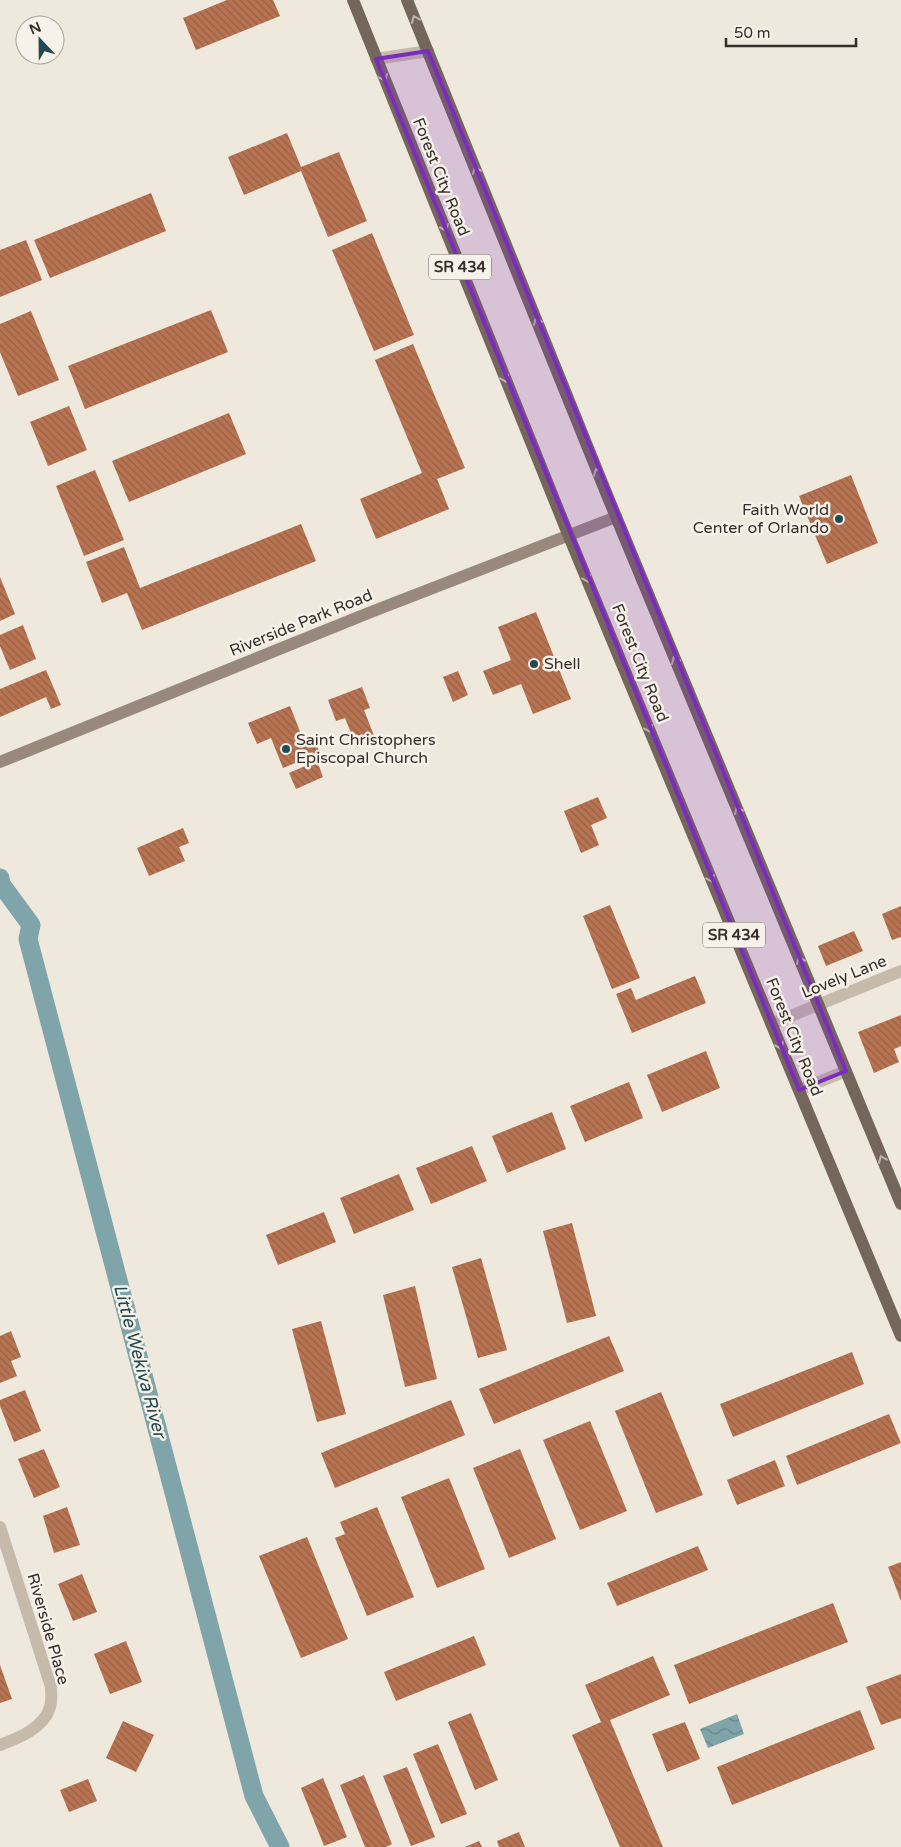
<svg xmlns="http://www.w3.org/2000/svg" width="901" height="1847" font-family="'Varela Round',sans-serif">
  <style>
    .water { fill: url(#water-waves) }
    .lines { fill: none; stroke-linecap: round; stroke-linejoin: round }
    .canal { stroke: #7fa4a9; stroke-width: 19 }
    .building { fill: url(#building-back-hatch) }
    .street { stroke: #c6baaa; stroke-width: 12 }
    .secondary { stroke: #99897c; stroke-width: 12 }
    .primary { stroke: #75665c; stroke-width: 12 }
    .oneway { stroke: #bcb3aa }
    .marked { fill: #7b2cbf; fill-opacity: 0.2; stroke: #7b2cbf; stroke-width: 4; stroke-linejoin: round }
    .poi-dot { fill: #234a51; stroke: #f7f2e9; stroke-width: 2 }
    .labels { text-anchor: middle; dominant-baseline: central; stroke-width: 5; stroke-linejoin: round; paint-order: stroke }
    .shield { fill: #f7f2e9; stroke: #6f6963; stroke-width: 1 }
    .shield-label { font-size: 15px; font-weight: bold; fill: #352e29 }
    .street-label { font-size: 16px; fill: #352e29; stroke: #f7f2e9 }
    .poi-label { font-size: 16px; fill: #352e29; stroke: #f7f2e9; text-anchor: start }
    .water-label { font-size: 18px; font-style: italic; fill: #234a51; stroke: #f7f2e9 }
  </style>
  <defs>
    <pattern id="water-waves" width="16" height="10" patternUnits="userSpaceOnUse" patternTransform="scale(1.25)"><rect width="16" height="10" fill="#7fa4a9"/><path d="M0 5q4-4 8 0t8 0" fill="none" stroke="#69868a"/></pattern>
    <pattern id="building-back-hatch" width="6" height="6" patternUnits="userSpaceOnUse" patternTransform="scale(1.25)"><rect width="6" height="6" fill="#b87452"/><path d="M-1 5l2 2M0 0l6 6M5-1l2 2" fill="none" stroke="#966044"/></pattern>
  </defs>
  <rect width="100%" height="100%" fill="#efe8dd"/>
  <path class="water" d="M737,1714L744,1734L708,1748L700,1729Z"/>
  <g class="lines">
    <path class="canal" d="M0,878L1,884L31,925L28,939L254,1796L280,1847"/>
  </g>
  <g class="building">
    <path d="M227,0H273L280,16L196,50L183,18Z"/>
    <path d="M287,133L301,167L339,152L367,221L328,237L301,171L244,195L228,157Z"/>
    <path d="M151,193L166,231L50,278L34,240Z"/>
    <path d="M372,233L414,335L374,351L332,250Z"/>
    <path d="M26,240L42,280L0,297V250Z"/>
    <path d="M211,310L228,352L85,409L68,366Z"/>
    <path d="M31,311L59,380L18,396L0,352V324Z"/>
    <path d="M413,344L465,468L437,479L449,509L376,539L360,499L422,473L375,360Z"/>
    <path d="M69,406L87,450L48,466L30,422Z"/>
    <path d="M229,413L246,454L129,502L112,461Z"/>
    <path d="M95,470L124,540L84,556L56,486Z"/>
    <path d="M851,475L878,543L827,564L799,496Z"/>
    <path d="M301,524L316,561L142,630L127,593L102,603L86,562L124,547L140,588Z"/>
    <path d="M0,577L15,614L0,621Z"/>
    <path d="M536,612L571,699L533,714L521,684L493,695L483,671L511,660L498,627Z"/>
    <path d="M23,625L36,659L10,670L0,646V635Z"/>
    <path d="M46,670L61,705L51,709L46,697L0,717V689Z"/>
    <path d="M458,671L468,695L453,702L443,677Z"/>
    <path d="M362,687L370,708L364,710L376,741L357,748L345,718L336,721L328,700Z"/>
    <path d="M290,706L303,739L313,735L320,753L283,768L271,738L257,744L248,723Z"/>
    <path d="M317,761L323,777L296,789L289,773Z"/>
    <path d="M598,797L607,818L591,825L599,845L581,853L564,811Z"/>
    <path d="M183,828L189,843L179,847L185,861L149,876L137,848Z"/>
    <path d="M610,905L640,978L612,989L583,916Z"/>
    <path d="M901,906V937L892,940L882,914Z"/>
    <path d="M854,931L863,951L826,966L818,946Z"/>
    <path d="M695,976L706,1003L632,1033L616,994L631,988L636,1000Z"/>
    <path d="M901,1015V1046L894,1049L899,1062L874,1073L858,1032Z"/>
    <path d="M706,1051L720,1088L662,1112L647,1075Z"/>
    <path d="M629,1082L643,1118L585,1142L570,1106Z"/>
    <path d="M552,1112L566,1149L507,1173L492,1136Z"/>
    <path d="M472,1146L487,1181L431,1204L416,1168Z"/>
    <path d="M399,1174L414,1210L354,1234L340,1198Z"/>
    <path d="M324,1212L336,1242L278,1265L266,1235Z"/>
    <path d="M572,1223L596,1316L567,1323L543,1231Z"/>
    <path d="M481,1258L507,1350L478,1358L452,1267Z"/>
    <path d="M415,1286L437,1379L405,1387L383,1295Z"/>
    <path d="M321,1321L346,1414L317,1422L292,1329Z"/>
    <path d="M11,1331L21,1357L11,1361L17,1376L0,1383V1336Z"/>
    <path d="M609,1336L624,1371L494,1424L479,1389Z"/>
    <path d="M852,1352L864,1384L733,1437L720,1404Z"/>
    <path d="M25,1390L41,1431L14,1442L0,1406V1400Z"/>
    <path d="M661,1392L703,1495L656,1513L615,1411Z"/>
    <path d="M451,1400L465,1435L335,1488L321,1453Z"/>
    <path d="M889,1414L901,1443L797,1485L786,1456Z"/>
    <path d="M590,1421L627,1511L580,1530L543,1440Z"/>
    <path d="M44,1449L60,1487L34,1498L18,1459Z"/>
    <path d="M520,1449L556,1539L509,1558L473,1468Z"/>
    <path d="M775,1460L785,1486L737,1505L727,1480Z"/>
    <path d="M449,1478L485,1569L437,1588L401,1497Z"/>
    <path d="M67,1507L80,1545L54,1553L43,1516Z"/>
    <path d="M377,1507L414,1597L367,1616L335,1538L345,1534L340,1522Z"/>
    <path d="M307,1537L348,1639L301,1658L259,1556Z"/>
    <path d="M698,1546L708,1570L617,1606L607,1583Z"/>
    <path d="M901,1562V1601L888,1567Z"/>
    <path d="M82,1574L97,1612L73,1621L58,1584Z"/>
    <path d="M833,1603L848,1642L689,1704L674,1665Z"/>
    <path d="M474,1636L486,1665L396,1701L384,1672Z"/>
    <path d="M126,1641L142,1682L110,1694L94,1654Z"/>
    <path d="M653,1656L670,1695L610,1720L663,1847H620L572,1735L601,1722L585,1685Z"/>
    <path d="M0,1665L12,1699L0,1703Z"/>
    <path d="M901,1674V1718L881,1725L866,1687Z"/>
    <path d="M860,1710L875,1749L732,1805L717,1767Z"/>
    <path d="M471,1713L498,1780L475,1790L448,1722Z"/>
    <path d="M123,1721L154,1735L136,1772L106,1758Z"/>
    <path d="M685,1722L700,1759L667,1772L652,1734Z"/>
    <path d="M438,1744L467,1814L441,1824L413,1754Z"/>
    <path d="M407,1767L435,1837L411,1846L383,1776Z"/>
    <path d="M364,1775L392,1844L386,1847H365L340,1785Z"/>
    <path d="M323,1778L347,1837L324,1846L301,1788Z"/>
    <path d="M88,1779L97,1801L69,1812L60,1790Z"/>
    <path d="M519,1832L525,1847H499L497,1841Z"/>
    <path d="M479,1841L482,1847H465Z"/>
  </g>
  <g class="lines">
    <g class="street">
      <path d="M376,59L428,51"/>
      <path d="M771,1024L901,971"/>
      <path d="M799,1090L846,1071"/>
      <path d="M0,1527L51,1687C51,1693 52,1701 50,1707C44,1728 19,1738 0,1745"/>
    </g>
    <path class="secondary" d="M0,762L371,612L616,517"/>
    <g class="primary">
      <path d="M353,0L568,534L901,1336"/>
      <path d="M407,0L607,495L901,1204"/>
    </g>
  </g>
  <defs><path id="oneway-chevron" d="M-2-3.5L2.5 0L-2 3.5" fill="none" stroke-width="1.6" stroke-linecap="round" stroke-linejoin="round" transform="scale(1.25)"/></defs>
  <g class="oneway">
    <use href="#oneway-chevron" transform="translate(415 19) rotate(-112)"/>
    <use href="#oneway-chevron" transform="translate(384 78) rotate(68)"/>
    <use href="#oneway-chevron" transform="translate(476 170) rotate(-112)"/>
    <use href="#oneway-chevron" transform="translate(445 228) rotate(68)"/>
    <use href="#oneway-chevron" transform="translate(537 321) rotate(-112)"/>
    <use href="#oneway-chevron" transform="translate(505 379) rotate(68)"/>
    <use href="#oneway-chevron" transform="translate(597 472) rotate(-112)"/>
    <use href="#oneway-chevron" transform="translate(587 579) rotate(67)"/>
    <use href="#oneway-chevron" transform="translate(675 660) rotate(-113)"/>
    <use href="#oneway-chevron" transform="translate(649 729) rotate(68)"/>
    <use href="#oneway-chevron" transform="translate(738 810) rotate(-113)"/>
    <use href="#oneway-chevron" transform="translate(711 879) rotate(67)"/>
    <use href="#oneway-chevron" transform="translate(800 960) rotate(-113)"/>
    <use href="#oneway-chevron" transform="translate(780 1046) rotate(68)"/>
    <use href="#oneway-chevron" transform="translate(882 1159) rotate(-113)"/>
  </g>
  <path class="marked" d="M428,51L846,1071L799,1090L376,59Z"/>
  <g class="poi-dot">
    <circle cx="839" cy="519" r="5"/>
    <circle cx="534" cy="664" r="5"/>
    <circle cx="286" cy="749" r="5"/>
  </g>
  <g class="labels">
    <g class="shield">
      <rect x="429" y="254.5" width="62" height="25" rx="4"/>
      <rect x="703" y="922.5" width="62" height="25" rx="4"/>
    </g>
    <g class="shield-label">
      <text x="460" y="267">SR 434</text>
      <text x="734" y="935">SR 434</text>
    </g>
    <g class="street-label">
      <text transform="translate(441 177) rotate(68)">Forest City Road</text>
      <text transform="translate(301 623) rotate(-22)">Riverside Park Road</text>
      <text transform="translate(640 663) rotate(68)">Forest City Road</text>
      <text transform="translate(844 977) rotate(-22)">Lovely Lane</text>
      <text transform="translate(794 1037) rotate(68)">Forest City Road</text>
      <text transform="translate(48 1629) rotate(74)">Riverside Place</text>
    </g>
    <g class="poi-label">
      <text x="829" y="510" text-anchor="end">Faith World<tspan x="829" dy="18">Center of Orlando</tspan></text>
      <text x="544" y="664">Shell</text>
      <text x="296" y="740">Saint Christophers<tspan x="296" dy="18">Episcopal Church</tspan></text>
    </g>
    <g class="water-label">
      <text transform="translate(140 1361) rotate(75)">Little Wekiva River</text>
    </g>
  </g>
  <g transform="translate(40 40) rotate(338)"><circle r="24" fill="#f7f2e9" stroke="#a9a49c"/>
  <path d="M0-4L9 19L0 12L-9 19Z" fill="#234a51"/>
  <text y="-8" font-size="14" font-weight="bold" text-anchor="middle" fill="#352e29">N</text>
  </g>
  <path d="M726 38v8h130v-8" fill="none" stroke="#352e29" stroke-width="2.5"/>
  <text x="734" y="38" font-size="15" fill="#352e29" stroke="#f7f2e9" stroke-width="4" paint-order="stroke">50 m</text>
</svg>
